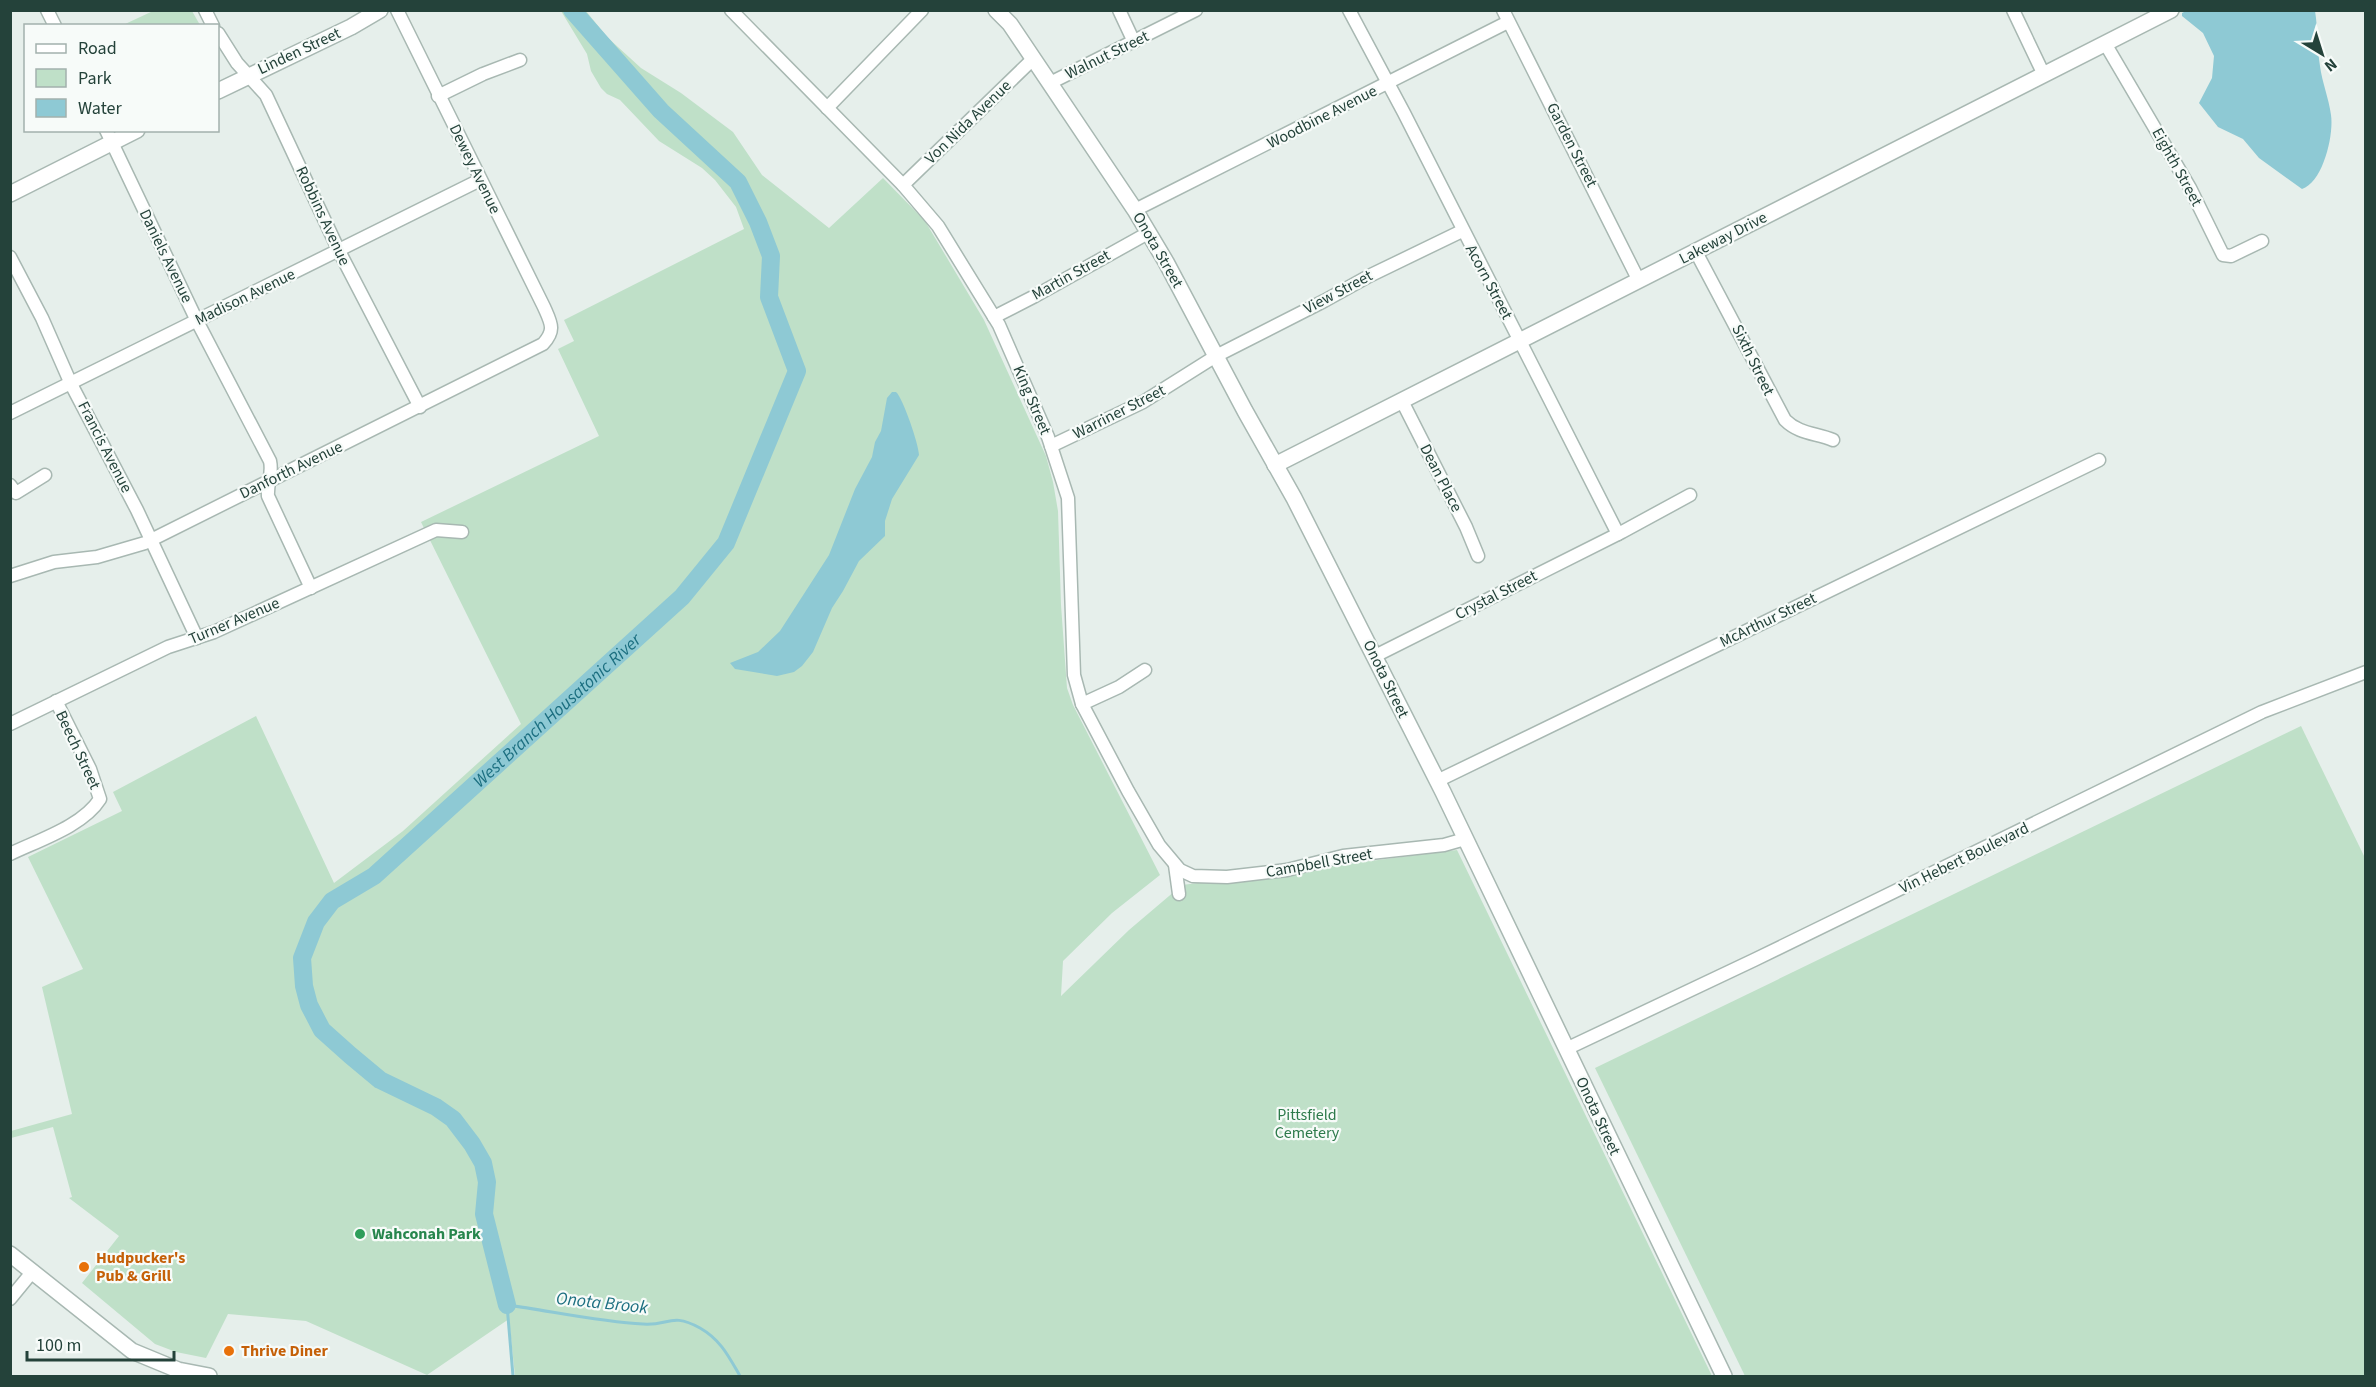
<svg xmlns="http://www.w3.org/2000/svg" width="2376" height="1387" font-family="'Source Sans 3',sans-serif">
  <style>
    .green { fill: #bfe0c8 }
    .water { fill: #8ec9d4 }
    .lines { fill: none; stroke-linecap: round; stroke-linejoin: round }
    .stream { stroke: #8ec9d4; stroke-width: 3 }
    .river { stroke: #8ec9d4; stroke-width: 18 }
    .minor-casing { stroke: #a8b8b2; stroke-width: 15 }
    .tertiary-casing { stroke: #a8b8b2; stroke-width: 18 }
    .minor { stroke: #fff; stroke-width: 12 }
    .tertiary { stroke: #fff; stroke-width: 15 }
    .leisure-dot { fill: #2e9e5b; stroke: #f7fbf9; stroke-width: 2 }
    .food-dot { fill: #e8710a; stroke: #f7fbf9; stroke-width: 2 }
    .labels { text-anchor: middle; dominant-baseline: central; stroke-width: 4.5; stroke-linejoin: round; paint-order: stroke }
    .street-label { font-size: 16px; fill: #24423a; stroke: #f7fbf9 }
    .park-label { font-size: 16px; fill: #2d7a4b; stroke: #f7fbf9 }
    .leisure-label { font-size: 16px; font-weight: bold; fill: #27864d; stroke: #f7fbf9; text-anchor: start }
    .food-label { font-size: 16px; font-weight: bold; fill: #c56008; stroke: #f7fbf9; text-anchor: start }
    .water-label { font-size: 18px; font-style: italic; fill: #1c6f80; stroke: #f7fbf9 }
  </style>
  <rect width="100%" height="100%" fill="#e6efeb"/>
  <g class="green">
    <path d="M153,11H192L200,25H123Z"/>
    <path d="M561,11H586L607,37L641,68L681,93L733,132L762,175L829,228L883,178L925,221L984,320L1046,456L1053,482L1058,511L1061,605L1067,688L1073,705L1160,875L1112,913L1063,961L1061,996L1129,930L1182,885L1457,850L1712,1376H515L509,1319L427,1375L306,1321L228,1314L206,1358L176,1352L155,1344L82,1283L119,1236L69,1198L72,1197L53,1127L11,1138V1131L72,1114L42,987L83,969L28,857L122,811L113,792L256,716L334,883L403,831L521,724L421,522L599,436L558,349L574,341L564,320L744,229L736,207L715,180L702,168L659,141L620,100L607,94L601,88L591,71L587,54Z"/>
    <path d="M2301,726L2365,858V1376H1745L1595,1068Z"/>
  </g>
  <g class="water">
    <path d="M2186,11H2315C2318,29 2317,48 2320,66C2322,82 2329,99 2331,115C2334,135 2323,182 2302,189L2259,158L2243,139L2218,127L2199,103L2212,78L2214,56L2203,33L2182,16V13Z"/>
    <path d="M892,392H896C903,398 919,445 919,455L892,499L885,521V536L859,561L843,591L832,608L813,652L802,666L794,672L777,676L735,669L730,663L758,652L780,631L829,555L855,489L872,457L875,442L881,431L887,398Z"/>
  </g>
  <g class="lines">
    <path class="stream" d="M513,1376L507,1305C551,1311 599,1322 643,1324C669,1326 671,1312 700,1328C721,1340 729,1357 740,1376"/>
    <path class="river" id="s1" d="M507,1305L484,1214L487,1182L483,1163L472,1144L453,1119L436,1107L380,1080L350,1055L322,1030L309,1005L304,986L302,958L316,922L332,901L374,876L682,597L726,543L797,371L769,297L771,256L758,222L738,182L661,111L572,10"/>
    <g class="minor-casing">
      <g id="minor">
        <path d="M47,10L55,26"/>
        <path d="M205,10L213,26"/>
        <path d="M731,10L903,185L938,226L999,325L1048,437L1068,498L1074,675L1082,704L1128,791L1159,845L1180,870L1193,876L1227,877L1287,870L1343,856L1444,845L1465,839"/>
        <path d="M1119,10L1134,42"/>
        <path d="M1349,10L1404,113L1618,534"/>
        <path d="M1503,10L1639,281"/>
        <path d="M2013,10L2044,75"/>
        <path d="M218,33L237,63L266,95L339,251L420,407"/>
        <path d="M2106,45L2190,188L2223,255L2231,256L2262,241"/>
        <path d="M1050,83L1196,10"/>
        <path d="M438,96L483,74L520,60"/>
        <path d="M827,108L922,10"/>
        <path d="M106,130L197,321L270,461C273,474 267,483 268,496L311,588"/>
        <path d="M903,185L1033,59"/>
        <path d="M1135,210L1508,22"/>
        <path d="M1696,252L1785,420C1799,434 1816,433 1833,440"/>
        <path d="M10,257L42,318L71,384L137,510L197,638"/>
        <path d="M994,317L1035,296L1148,233"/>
        <path d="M1402,401L1466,527L1478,556"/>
        <path d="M10,413L480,180"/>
        <path d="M1051,446L1143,402L1216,356L1324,301L1369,276L1462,231"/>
        <path d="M10,485L16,493L45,475"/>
        <path d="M10,576L54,562L97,557L145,543L543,344C556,330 551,323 544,307L397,10"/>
        <path d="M1375,656L1622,532L1690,495"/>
        <path d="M1082,704L1119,687L1145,670"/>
        <path d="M10,724L168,647L214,632L436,530L462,532"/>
        <path d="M1437,781L2099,460"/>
        <path d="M10,854C39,840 83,826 100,799L90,769L56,701"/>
        <path d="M1175,865L1179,894"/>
        <path d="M1566,1049L1754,960L2262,712L2366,672"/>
        <path d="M10,1299L33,1271"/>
      </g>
    </g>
    <g class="tertiary-casing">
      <g id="tertiary">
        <path d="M996,10L1010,24L1135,210L1166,262L1245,411L1294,498L1443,792L1724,1376"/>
        <path d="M218,91L351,27L380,10"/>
        <path d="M10,194L137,130"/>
        <path d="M1275,465L2171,10"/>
        <path d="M10,1254L132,1351L178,1370L209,1376"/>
      </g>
    </g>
    <use href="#minor" class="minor"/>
    <use href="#tertiary" class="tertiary"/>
  </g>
  <circle class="leisure-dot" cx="360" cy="1234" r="6"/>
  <g class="food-dot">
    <circle cx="84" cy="1267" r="6"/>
    <circle cx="229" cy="1351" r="6"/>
  </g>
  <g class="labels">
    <g class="street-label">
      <text transform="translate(299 51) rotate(-25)">Linden Street</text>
      <text transform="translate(1107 55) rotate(-26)">Walnut Street</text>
      <text transform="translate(1322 117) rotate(-27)">Woodbine Avenue</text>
      <text transform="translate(968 122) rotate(-44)">Von Nida Avenue</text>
      <text transform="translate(1572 145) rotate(63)">Garden Street</text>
      <text transform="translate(2177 167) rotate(61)">Eighth Street</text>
      <text transform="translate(475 169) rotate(64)">Dewey Avenue</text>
      <text transform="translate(323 216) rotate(65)">Robbins Avenue</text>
      <text transform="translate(1723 238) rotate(-27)">Lakeway Drive</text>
      <text transform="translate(1158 250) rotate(60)">Onota Street</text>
      <text transform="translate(166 256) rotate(64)">Daniels Avenue</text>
      <text transform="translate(1071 275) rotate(-29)">Martin Street</text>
      <text transform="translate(1489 282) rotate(62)">Acorn Street</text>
      <text transform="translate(1338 292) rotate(-28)">View Street</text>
      <text transform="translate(245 297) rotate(-26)">Madison Avenue</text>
      <text transform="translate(1753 360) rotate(64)">Sixth Street</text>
      <text transform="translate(1032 400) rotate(67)">King Street</text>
      <text transform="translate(1119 412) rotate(-27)">Warriner Street</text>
      <text transform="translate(105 447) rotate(63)">Francis Avenue</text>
      <text transform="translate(291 470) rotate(-26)">Danforth Avenue</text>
      <text transform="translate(1441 478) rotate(63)">Dean Place</text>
      <text transform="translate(1496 595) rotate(-27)">Crystal Street</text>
      <text transform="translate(1768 620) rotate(-26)">McArthur Street</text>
      <text transform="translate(234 621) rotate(-23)">Turner Avenue</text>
      <text transform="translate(1386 679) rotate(64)">Onota Street</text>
      <text transform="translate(78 750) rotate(65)">Beech Street</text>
      <text transform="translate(1964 858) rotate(-26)">Vin Hebert Boulevard</text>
      <text transform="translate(1319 863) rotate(-10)">Campbell Street</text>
      <text transform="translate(1598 1116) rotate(65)">Onota Street</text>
    </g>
    <g class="park-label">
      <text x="1307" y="1115">Pittsfield<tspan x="1307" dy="18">Cemetery</tspan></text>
    </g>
    <g class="leisure-label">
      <text x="372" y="1234">Wahconah Park</text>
    </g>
    <g class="food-label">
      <text x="96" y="1258">Hudpucker's<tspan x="96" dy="18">Pub &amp; Grill</tspan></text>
      <text x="241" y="1351">Thrive Diner</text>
    </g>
    <g class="water-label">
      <text stroke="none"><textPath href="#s1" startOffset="795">West Branch Housatonic River</textPath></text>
      <text transform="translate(602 1303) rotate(6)">Onota Brook</text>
    </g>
  </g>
  <rect width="2376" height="1387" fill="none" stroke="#24423a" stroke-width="24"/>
  <rect x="24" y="24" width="195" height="108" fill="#f7fbf9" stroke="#a3b1ad" stroke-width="1.5"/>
  <rect x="36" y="44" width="30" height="9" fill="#ffffff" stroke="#a3b1ad" stroke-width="1.5"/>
  <text x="78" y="54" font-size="18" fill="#24423a">Road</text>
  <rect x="36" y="69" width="30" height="18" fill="#bfe0c8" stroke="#a3b1ad" stroke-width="1.5"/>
  <text x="78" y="84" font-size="18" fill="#24423a">Park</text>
  <rect x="36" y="99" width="30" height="18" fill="#8ec9d4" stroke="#a3b1ad" stroke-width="1.5"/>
  <text x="78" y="114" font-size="18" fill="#24423a">Water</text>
  <g transform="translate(2322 54) rotate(142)" stroke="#f7fbf9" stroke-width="4.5" paint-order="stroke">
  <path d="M0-4.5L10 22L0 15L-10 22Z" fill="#24423a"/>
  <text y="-9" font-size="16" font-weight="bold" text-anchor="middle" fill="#24423a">N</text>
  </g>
  <path d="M27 1351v9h147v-9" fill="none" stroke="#24423a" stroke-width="3"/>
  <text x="36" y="1351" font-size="18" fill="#24423a" stroke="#f7fbf9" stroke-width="4.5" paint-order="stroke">100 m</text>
</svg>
